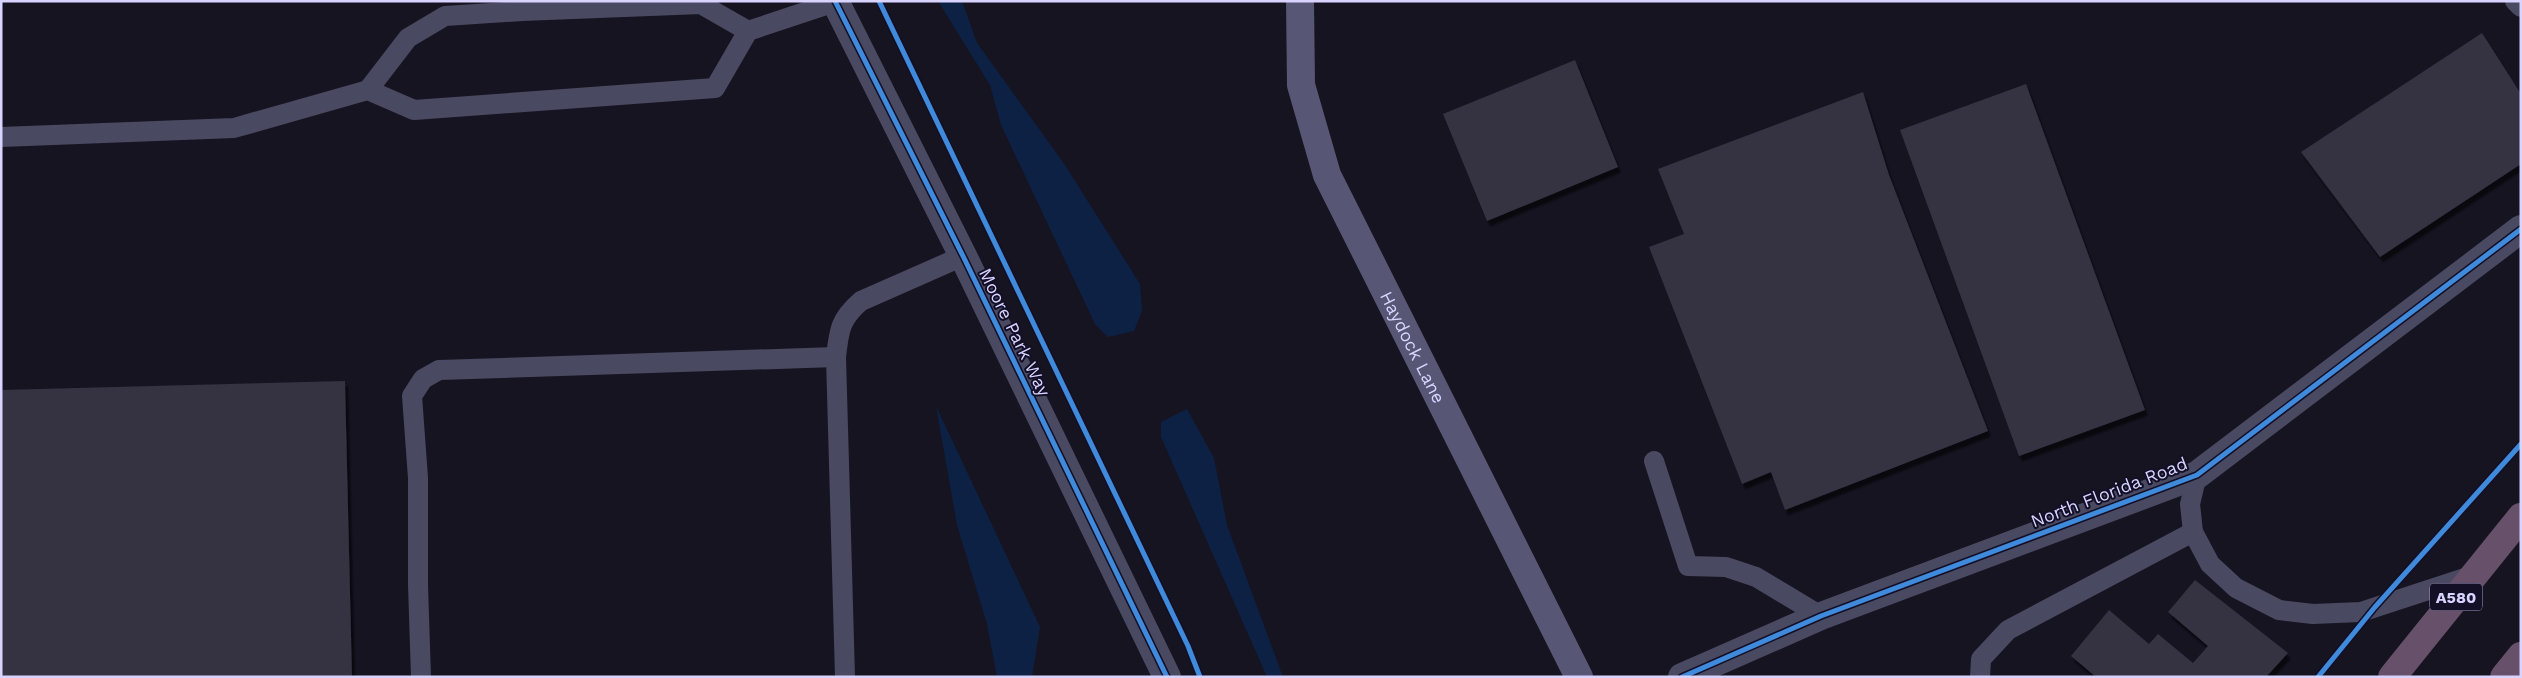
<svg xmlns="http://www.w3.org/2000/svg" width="2522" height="678" font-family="'Work Sans',sans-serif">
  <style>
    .water { fill: #0d2144 }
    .building { fill: #343243; filter: url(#shadow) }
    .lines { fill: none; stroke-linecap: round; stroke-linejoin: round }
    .lane { stroke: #4a4962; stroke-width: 20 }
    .street { stroke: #4a4962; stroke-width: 28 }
    .secondary { stroke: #575674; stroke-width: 28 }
    .highway { stroke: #67516a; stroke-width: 28 }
    .cycleway-casing { stroke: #130f26; stroke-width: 8 }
    .cycleway { stroke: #408adc; stroke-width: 5 }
    .labels { text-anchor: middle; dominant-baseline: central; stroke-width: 4; stroke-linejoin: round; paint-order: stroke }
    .shield { fill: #130f26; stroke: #9e99be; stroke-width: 1 }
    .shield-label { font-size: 16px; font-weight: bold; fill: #d9d4ff }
    .street-label { font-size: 18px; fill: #d9d4ff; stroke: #130f26 }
  </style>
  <defs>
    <filter id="shadow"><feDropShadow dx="3" dy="5.5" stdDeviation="1" flood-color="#0009"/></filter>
  </defs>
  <rect width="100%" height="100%" fill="#161421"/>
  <g class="water">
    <path d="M938,1H962L977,43L1065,165L1140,284L1142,311L1134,331L1108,337L1095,324L1001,125L990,85Z"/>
    <path d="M936,406L1040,627L1032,677H997L987,624L957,525Z"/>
    <path d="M1187,409L1214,458L1227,525L1283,677H1267L1161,437V422Z"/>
  </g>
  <g class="building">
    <path d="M2482,33L2521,94V164L2380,257L2301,152Z"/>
    <path d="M1575,60L1618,167L1487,221L1443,114Z"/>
    <path d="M2026,84L2145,410L2019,456L1900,130Z"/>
    <path d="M1863,92L1889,175L1988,431L1785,510L1771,472L1742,484L1649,247L1684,234L1658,169Z"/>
    <path d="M345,381L352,677H1V390Z"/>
    <path d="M2195,580L2288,653L2266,677H2096L2071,656L2109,610L2149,644L2158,634L2193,663L2208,646L2168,612Z"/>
  </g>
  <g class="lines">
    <g class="lane">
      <path d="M2515,1L2521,7"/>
      <path d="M748,31L701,4L522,11L445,16L408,38L368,90L414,110L715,88L748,31L835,2"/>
      <path d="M1,137L234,128L368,90"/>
      <path d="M1654,461L1688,566L1726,567L1756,577L1821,616"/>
      <path d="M2197,475L2190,504L2193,532L2210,564L2236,588L2279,610L2313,614L2361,612L2474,575"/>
      <path d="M421,677L418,585V478L412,396L423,379L439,370L836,357"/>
      <path d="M845,677L836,357C839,330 840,319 861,301L963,256"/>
      <path d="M1980,677L1981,659L2008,630L2193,532"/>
    </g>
    <g class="street">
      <path d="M835,1L963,256L1167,677"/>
      <path d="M1682,677L1821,616L2197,475L2521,229"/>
    </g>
    <path class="secondary" id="s1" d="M1300,1L1301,85L1327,175L1579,677"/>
    <g class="highway">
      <path d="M2392,677L2521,517"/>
      <path d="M2504,677L2521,656"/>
    </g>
    <g class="cycleway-casing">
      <g id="cycleway">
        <path d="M835,1L963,256L1167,677"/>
        <path d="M879,1L1188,646L1200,677"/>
        <path d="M1682,677L1821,616L2197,475L2521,229"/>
        <path d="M2318,677L2375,607L2521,444"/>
      </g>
    </g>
    <use href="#cycleway" class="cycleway"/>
  </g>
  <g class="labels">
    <rect class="shield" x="2430" y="583.5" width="52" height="27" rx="4"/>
    <g class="shield-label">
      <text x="2456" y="597">A580</text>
    </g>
    <g class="street-label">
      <text transform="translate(1015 332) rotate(64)">Moore Park Way</text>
      <text stroke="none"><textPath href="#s1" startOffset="370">Haydock Lane</textPath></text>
      <text transform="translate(2109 492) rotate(-21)">North Florida Road</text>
    </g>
  </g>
  <rect width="2522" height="678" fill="none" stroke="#d9d4ff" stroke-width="5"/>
</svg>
